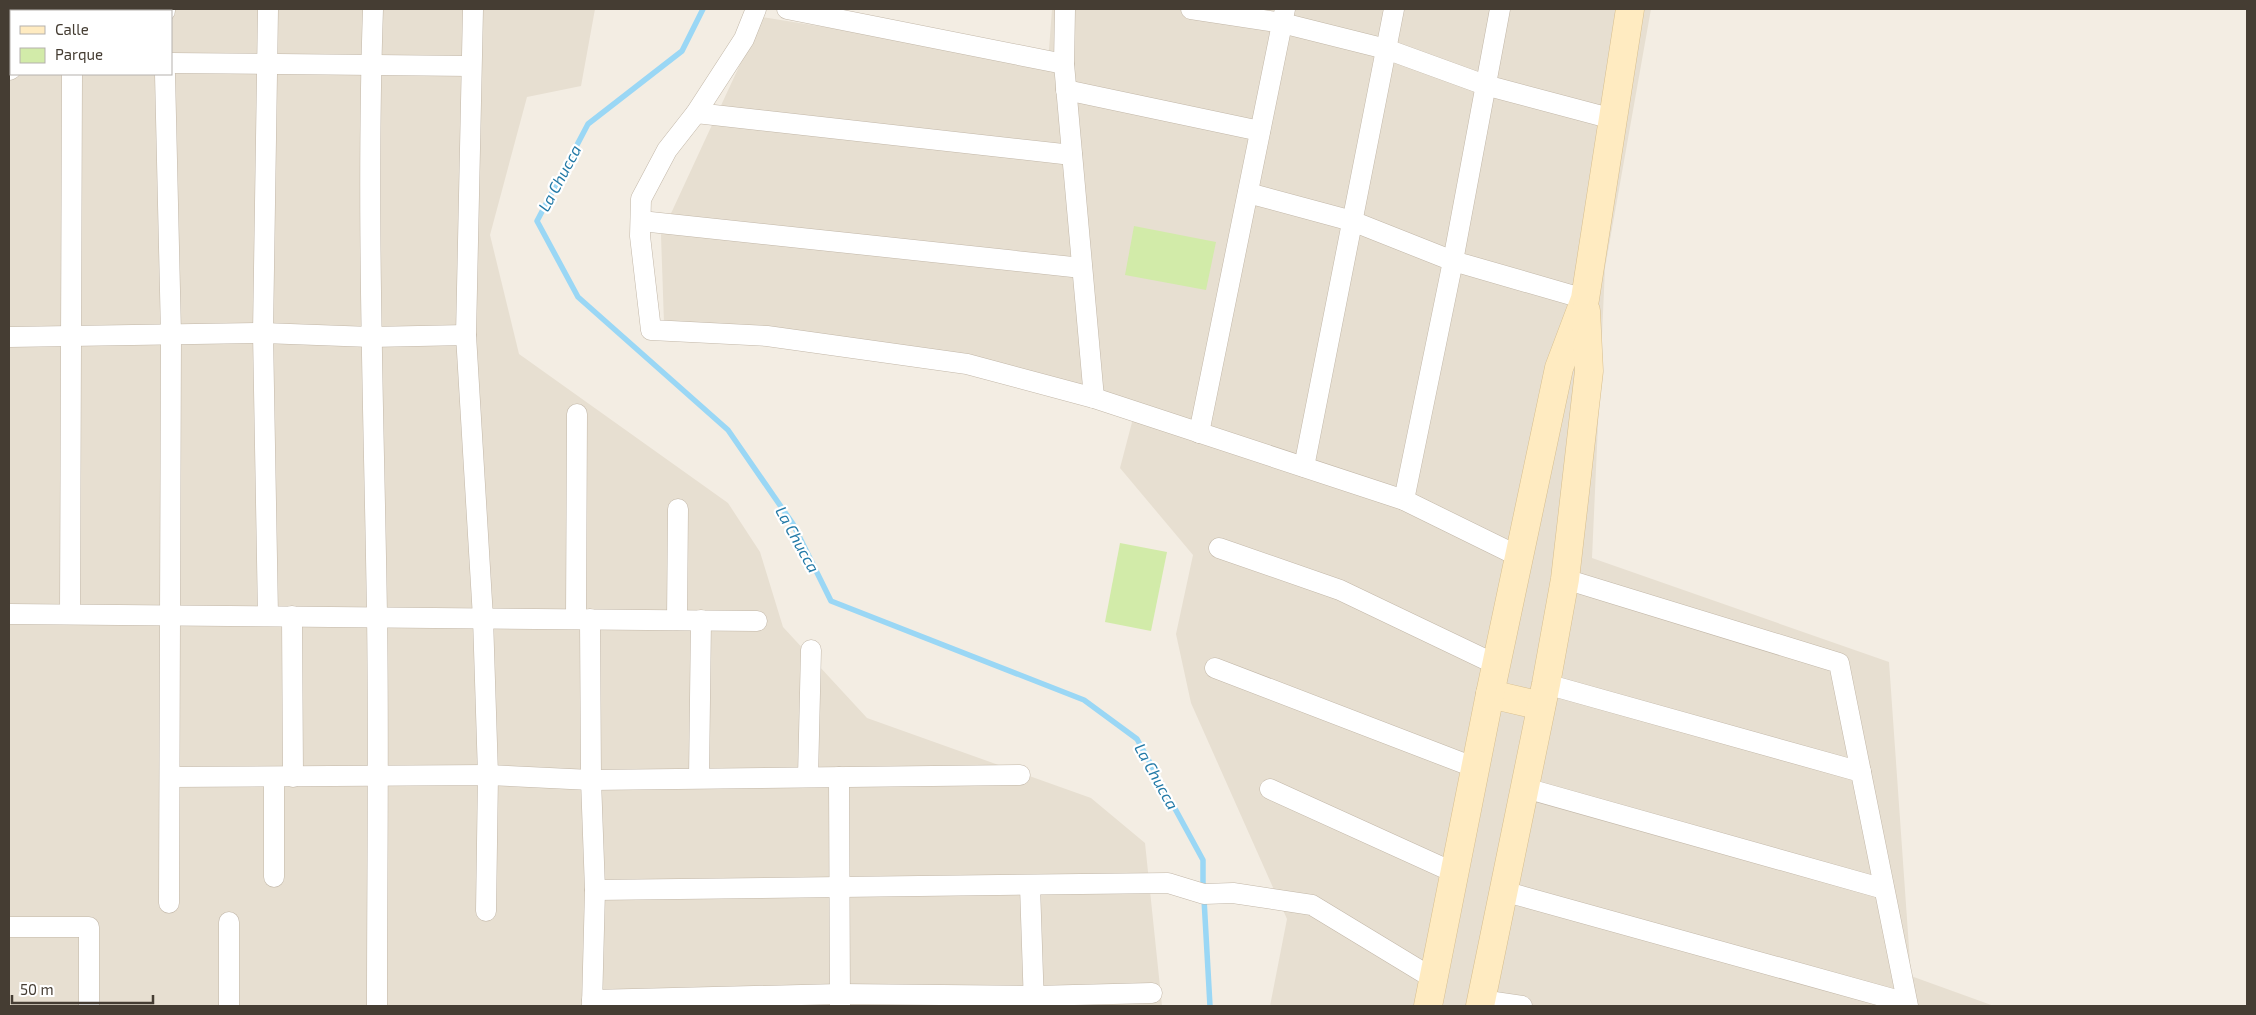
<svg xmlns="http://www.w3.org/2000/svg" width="2256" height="1015" font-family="'Exo 2',sans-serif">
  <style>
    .residential { fill: #e7dfd1; fill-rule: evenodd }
    .green { fill: #d2eba9 }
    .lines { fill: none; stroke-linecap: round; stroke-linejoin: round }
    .stream { stroke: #9ad7f5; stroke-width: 5.5 }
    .street-casing { stroke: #c2b7a8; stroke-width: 21 }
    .secondary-casing { stroke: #d6be8f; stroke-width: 29 }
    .street { stroke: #fff; stroke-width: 20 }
    .secondary { stroke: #ffebc1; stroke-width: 28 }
    .labels { text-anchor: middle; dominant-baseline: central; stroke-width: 4.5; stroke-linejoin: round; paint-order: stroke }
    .water-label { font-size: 16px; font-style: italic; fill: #237aa7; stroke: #fff }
  </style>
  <rect width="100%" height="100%" fill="#f3ede3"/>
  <g class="residential">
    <path d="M9,9H595L581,86L527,97L490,235L519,354L728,503L760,552L783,627L867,718L1091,798L1145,843L1162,1006H9ZM11,11H171V74H11Z"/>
    <path d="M1052,9H1651L1605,268L1592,558L1889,662L1911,976L1994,1006H1270L1287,919L1191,703L1176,634L1193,555L1120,468L1136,407L955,353L664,323L661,235L762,17L1048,63Z"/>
  </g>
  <g class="green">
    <path d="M1134,226L1216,242L1206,290L1125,275Z"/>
    <path d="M1120,543L1167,552L1151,631L1105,622Z"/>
  </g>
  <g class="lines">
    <g class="stream">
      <path d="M703,9L682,51L588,124L537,221L578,297L728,430L793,524L831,601L1084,700L1137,739L1203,860V889"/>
      <path d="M1204,899L1210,1006"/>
    </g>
    <g class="street-casing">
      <g id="street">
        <path d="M70,9V11"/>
        <path d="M165,9V11"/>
        <path d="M268,9L263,333L268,616"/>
        <path d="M373,9C366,211 374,413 377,615C379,745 377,876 377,1006"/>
        <path d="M473,9L466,335L483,618L488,775L486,911"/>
        <path d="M756,9L744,39L696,113L667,150L641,199L640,236L651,330L767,336L967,364L1094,398L1404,500L1520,557"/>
        <path d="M787,9L1064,64"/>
        <path d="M1065,9L1064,64L1094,398"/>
        <path d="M1191,9L1282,23L1386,49L1485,85L1613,119"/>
        <path d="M171,63L471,66"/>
        <path d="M9,70L11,69"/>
        <path d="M165,74L171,334L169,903"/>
        <path d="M1066,90L1260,131"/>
        <path d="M696,113L1072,155"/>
        <path d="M1248,193L1352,221L1453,261L1585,299"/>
        <path d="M641,221L1082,268"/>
        <path d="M9,337L263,333L371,337L466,335"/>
        <path d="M1199,433L1285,9"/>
        <path d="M1304,467L1394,9"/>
        <path d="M1404,500L1453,261L1500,9"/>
        <path d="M1219,548L1340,590L1497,665"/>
        <path d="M1565,579L1839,663L1908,1006"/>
        <path d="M9,614L757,621"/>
        <path d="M70,614L72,74"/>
        <path d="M292,616L293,777"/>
        <path d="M576,619L577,414"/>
        <path d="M590,619L591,780L595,890L592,1006"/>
        <path d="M677,620L678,509"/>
        <path d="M1215,668L1476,768"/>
        <path d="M1546,684L1861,772"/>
        <path d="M170,777L488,775L591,780L1020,775"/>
        <path d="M274,777V877"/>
        <path d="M808,777L811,650"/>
        <path d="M839,777L840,1006"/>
        <path d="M699,778L701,620"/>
        <path d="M1525,788L1884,889"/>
        <path d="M1270,789L1455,873"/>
        <path d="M1030,886L1034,1006"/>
        <path d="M595,890L1168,883L1204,894L1233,893L1312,905L1434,979"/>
        <path d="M1503,891L1907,1003"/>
        <path d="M9,927H89V1006"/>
        <path d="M592,1000L840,994L1035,996L1152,993"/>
        <path d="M1481,1000L1522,1006"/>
        <path d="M229,1006V922"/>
      </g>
    </g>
    <g class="secondary-casing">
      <g id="secondary">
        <path d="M1490,694L1541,706"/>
        <path d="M1428,1006L1490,694L1559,368L1585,299L1630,9"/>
        <path d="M1480,1006L1546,684L1565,579L1589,371L1586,311"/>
      </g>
    </g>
    <use href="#street" class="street"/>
    <use href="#secondary" class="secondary"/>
  </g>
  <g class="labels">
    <g class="water-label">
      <text transform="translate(559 178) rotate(-62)">La Chucca</text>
      <text transform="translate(798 539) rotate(61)">La Chucca</text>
      <text transform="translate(1157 776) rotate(61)">La Chucca</text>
    </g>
  </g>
  <rect width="2256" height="1015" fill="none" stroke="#453d33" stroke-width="20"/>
  <rect x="10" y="10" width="162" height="65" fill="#ffffff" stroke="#b5b1ad"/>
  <rect x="20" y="26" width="25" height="8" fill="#ffebc1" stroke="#b5b1ad"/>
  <text x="55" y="35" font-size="15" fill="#453d33">Calle</text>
  <rect x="20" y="48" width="25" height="15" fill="#d2eba9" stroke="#b5b1ad"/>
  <text x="55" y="60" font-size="15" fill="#453d33">Parque</text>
  <path d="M12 995v8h141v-8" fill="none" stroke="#453d33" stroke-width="2.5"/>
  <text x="20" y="995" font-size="15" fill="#453d33" stroke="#ffffff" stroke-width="4" paint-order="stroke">50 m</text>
</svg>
